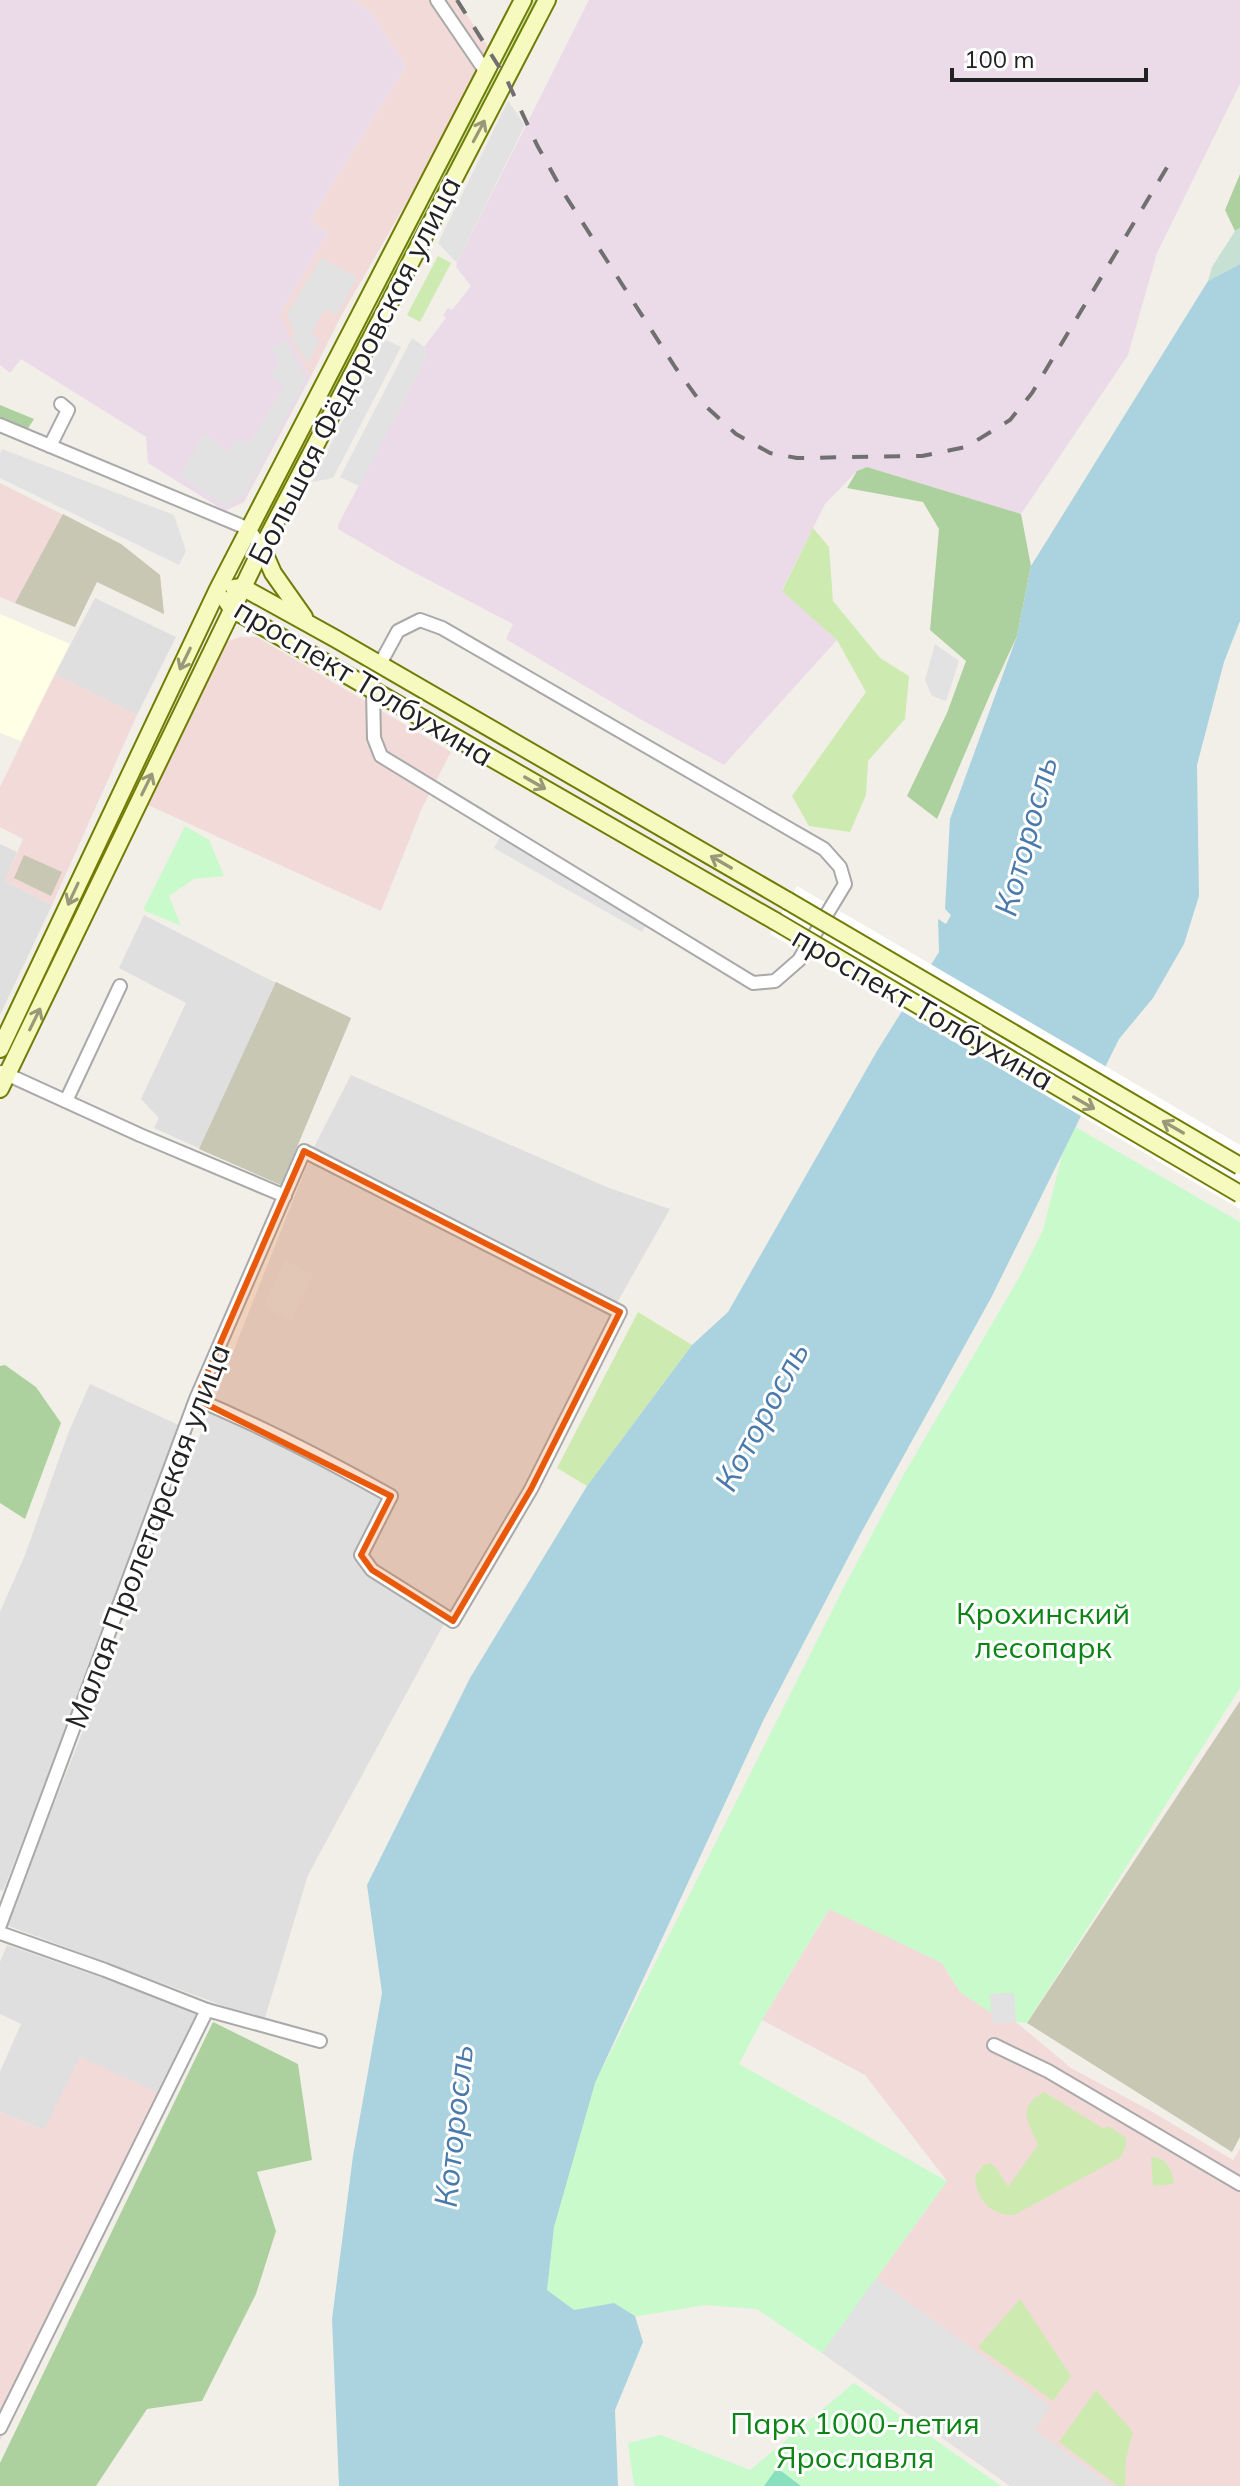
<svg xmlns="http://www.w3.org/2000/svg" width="1240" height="2486" font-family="Mulish,sans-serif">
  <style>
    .residential { fill: #e0dfdf }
    .commercial { fill: #f2dad9 }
    .industrial { fill: #ebdbe8 }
    .education { fill: #ffffe5 }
    .construction { fill: #c7c7b4 }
    .grass { fill: #cdebb0 }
    .forest { fill: #add19e }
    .wetland { fill: #c6e0d4 }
    .park { fill: #c8facc }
    .pitch { fill: #88e0be }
    .parking { fill: #e2e2e2 }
    .water { fill: #aad3df }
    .pier { fill: #fff }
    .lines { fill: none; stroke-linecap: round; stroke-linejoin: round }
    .street-casing { stroke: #a9a9a9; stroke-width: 16 }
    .secondary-casing { stroke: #707d05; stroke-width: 20 }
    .street { stroke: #fff; stroke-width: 12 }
    .secondary { stroke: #f7fabf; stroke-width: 16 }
    .rail { stroke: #707070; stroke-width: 4; stroke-dasharray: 16 16; stroke-linecap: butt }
    .secondary-bridge-casing { stroke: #707d05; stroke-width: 20; stroke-linecap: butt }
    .secondary-bridge { stroke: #f7fabf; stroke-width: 16 }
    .oneway { stroke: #979978 }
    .marked { fill: #e8590c; fill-opacity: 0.2; stroke: #e8590c; stroke-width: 6; stroke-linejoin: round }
    .labels { text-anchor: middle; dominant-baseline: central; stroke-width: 6; stroke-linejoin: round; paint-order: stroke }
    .street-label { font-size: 30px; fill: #222; stroke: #fff }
    .park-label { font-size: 30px; fill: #0c8416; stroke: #fff }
    .water-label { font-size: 32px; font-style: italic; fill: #4a7aab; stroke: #fff }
  </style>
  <rect width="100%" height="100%" fill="#f2efe9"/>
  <g class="residential">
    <path d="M95,598L176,637L137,715L55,674Z"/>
    <path d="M0,844L17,852L5,881L52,905L0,1015Z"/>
    <path d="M144,915L264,977L351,1018L281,1185L154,1128L159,1118L141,1099L186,1003L119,968Z"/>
    <path d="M351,1075L609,1188L670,1209L609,1317L527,1480L471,1574L308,1875L264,2021L6,1925L315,1145Z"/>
    <path d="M90,1384L183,1427L3,1891L0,1890V1612L25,1555L69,1431Z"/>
    <path d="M7,1945L173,2002L207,2018L166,2096L44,2130L0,2112V2072L21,2024L0,2014V1962Z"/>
  </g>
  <g class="commercial">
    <path d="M353,0H457L489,48L426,168L340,318L310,378L278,316L328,233L310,220L406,66L372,14Z"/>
    <path d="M0,483L121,544L160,575L164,614L97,582L75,627L0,597Z"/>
    <path d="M240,637H257L451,752L422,808L381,911L148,805L226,642Z"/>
    <path d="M55,674L137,715L52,905L5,881L23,839L0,827V787Z"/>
    <path d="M830,1908L942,1963L960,1992L1014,1993L1016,2022L1071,2068L1149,2110L1233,2160L1240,2149V2486H1010L822,2353L947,2181L865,2075L762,2020Z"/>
    <path d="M80,2057L166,2096L0,2441V2112L44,2130Z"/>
  </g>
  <g class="industrial">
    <path d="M0,0H353L372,14L406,66L310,220L328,233L279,315L310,378L244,502L225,511L148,463L146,437L21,359L10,373L0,365Z"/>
    <path d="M589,0H1240V84L1157,253L1128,355L1021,514L867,467L857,471L825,504L782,590L837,640L724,765L640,719L506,639L513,624L398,564L338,529V525L426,358L424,347L446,318L443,315L448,308L452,310L471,286L456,267L457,263Z"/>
  </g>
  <path class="education" d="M0,614L70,644L21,741L0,733Z"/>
  <g class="construction">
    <path d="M63,514L121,544L160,575L164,614L97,582L75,627L15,603Z"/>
    <path d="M24,855L62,872L51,896L14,878Z"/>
    <path d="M276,982L351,1018L281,1185L199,1149Z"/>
    <path d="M1240,1701V2137L1232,2152L1027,2023Z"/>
  </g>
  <g class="grass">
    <path d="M532,0H538L504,65L501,60Z"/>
    <path d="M496,69L500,74L385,295L380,292Z"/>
    <path d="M438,256L451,263L420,322L407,315Z"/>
    <path d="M368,315L373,317L259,535L254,533Z"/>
    <path d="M813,528L829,547L833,601L880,658L909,676L905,719L868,761L866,795L850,832L809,826L792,796L866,692L837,640L782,591Z"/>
    <path d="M638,1312L692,1345L587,1486L557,1468Z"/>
    <path d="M1044,2092L1104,2129L1109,2126L1126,2138V2146L1121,2157L1014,2215C991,2216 976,2199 975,2176L984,2165L991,2163L997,2169L1008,2187L1038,2145C1028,2121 1016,2107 1044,2092Z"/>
    <path d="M1151,2157C1167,2157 1172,2170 1174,2184L1153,2186Z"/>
    <path d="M1020,2299L1071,2376L1053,2401L978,2347Z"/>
    <path d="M1096,2390L1133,2432L1126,2459L1125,2486H1118L1059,2442Z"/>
  </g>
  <g class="forest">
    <path d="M1240,174V228L1235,231L1225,210Z"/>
    <path d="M0,405L34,419L27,430L0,418Z"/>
    <path d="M867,467L1021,514L1031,566L1017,636L992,690L937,819L907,796L947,713L966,661L930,630L939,529L923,502L847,488L857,471Z"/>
    <path d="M5,1365L36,1387L61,1423L25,1519L0,1503V1366Z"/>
    <path d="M213,2022L298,2064L312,2160L257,2172L276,2231L256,2294L202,2401L147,2409L96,2486H0V2463Z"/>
  </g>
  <path class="wetland" d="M1240,228V264L1208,281L1212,267L1235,231Z"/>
  <g class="park">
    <path d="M185,826L209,840L224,876L194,879L169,896L181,926L143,910Z"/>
    <path d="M1070,1124L1240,1222V1688L1027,2023L1016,2022L1014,1993L990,1994L991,2013L960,1992L942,1963L829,1909L762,2020L739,2064L947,2181L822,2353L757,2309L705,2305L583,2325L544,2299L561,2180L595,2083L844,1587L904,1474L1021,1274L1043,1230Z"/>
    <path d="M854,2383L1001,2486H634L628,2443L661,2435L750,2470Z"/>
  </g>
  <path class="pitch" d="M777,2468L801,2486H764Z"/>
  <g class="parking">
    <path d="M508,101L525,125L457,263L438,243Z"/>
    <path d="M321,258L357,277L337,315L325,309L311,334L320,340L307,364L292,337L295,334L287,314Z"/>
    <path d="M412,338L424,347L426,358L359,486L340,477Z"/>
    <path d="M384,339L401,347L333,478L312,482Z"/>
    <path d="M286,340L306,379L243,497L225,506L180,475L204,434L228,452L238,439L250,443L284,387L271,376L278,361L271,348Z"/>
    <path d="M2,449L174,515L186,551L179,565L0,478V454Z"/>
    <path d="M935,644L959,661L946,701L932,696L925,680Z"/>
    <path d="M500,837L648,922L642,932L494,848Z"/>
    <path d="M285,1260L313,1275L291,1321L264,1306Z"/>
    <path d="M1014,1993L1016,2022L992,2024L990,1994Z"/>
    <path d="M876,2278L1050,2406L1035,2430L1112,2486H1012L822,2353Z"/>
  </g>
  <path class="water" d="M1240,264V621L1224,662L1197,765L1199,896L1184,944L1153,998L1119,1039L991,1298L861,1533L764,1719L595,2083L554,2227L547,2290L574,2310L614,2303L635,2316L643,2342L615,2410L618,2486H339L332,2319L353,2156L382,1993L367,1885L470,1678L587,1486L692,1345L728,1312L877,1051L939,952L938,919L946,924L951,915L945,909L950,819L1017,636L1031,566L1208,281Z"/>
  <path class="pier" d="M797,886L1240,1145V1209L770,934Z"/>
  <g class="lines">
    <g class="street-casing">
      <g id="street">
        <path d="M437,0L486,72"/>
        <path d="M0,425L249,529L262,548"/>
        <path d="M50,446L68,410L61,404"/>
        <path d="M373,691L374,738L381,756L753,983L775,981L799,960L845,884L840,867L824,849L442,628L420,620L398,631L380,664"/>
        <path d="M2,1072L140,1135L285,1196"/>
        <path d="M66,1101L120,986"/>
        <path d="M0,1925L196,1399L304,1151L620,1312L531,1489L453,1621L372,1570L361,1555L391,1496C327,1460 263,1427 196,1399"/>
        <path d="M0,1933L105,1970L207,2010L320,2041"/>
        <path d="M994,2045L1048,2071L1240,2184"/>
        <path d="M0,2428L207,2010"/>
      </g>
    </g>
    <g class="secondary-casing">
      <g id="secondary">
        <path d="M262,548L273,573L304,617"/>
        <path d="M234,588L242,587L336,639L788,901"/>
        <path d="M226,600L232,609L775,921"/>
        <path d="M0,1049L218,589L523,0"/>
        <path d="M0,1089L262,548L547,0"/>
      </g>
    </g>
    <use href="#street" class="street"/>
    <use href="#secondary" class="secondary"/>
    <path class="rail" d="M457,0L506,78L537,145L563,192L675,367L699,400L736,434L770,453L797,458L922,456L966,447L1010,420L1032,393L1172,159"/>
    <g class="secondary-bridge-casing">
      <g id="secondary-bridge">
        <path d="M788,901L1240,1166"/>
        <path d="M775,921L1240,1194"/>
      </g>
    </g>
    <use href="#secondary-bridge" class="secondary-bridge"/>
  </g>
  <defs><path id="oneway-shaft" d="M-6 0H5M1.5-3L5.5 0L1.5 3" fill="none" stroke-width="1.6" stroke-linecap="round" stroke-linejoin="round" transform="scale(2)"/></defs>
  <g class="oneway">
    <use href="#oneway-shaft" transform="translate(479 131) rotate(-62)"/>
    <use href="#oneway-shaft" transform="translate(185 659) rotate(116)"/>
    <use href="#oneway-shaft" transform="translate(535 783) rotate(30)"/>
    <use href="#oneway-shaft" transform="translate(147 784) rotate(-64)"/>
    <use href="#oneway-shaft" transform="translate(721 862) rotate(-150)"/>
    <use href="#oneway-shaft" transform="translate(73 894) rotate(115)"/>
    <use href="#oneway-shaft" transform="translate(35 1019) rotate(-64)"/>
    <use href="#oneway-shaft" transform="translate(1084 1103) rotate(30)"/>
    <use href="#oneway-shaft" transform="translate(1173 1127) rotate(-150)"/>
  </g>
  <path class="marked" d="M304,1151L620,1312L531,1489L453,1621L372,1570L361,1555L391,1496L196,1399Z"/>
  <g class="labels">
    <g class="street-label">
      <text transform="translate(354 370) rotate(-63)">Большая Фёдоровская улица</text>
      <text transform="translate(364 682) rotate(31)">проспект Толбухина</text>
      <text transform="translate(923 1008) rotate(30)">проспект Толбухина</text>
      <text transform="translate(147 1536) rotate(-69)">Малая Пролетарская улица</text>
    </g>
    <g class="park-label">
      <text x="1043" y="1613">Крохинский<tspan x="1043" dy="34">лесопарк</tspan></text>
      <text x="855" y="2423">Парк 1000-летия<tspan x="855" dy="34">Ярославля</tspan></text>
    </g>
    <g class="water-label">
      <text transform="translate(1025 836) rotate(-75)">Которосль</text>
      <text transform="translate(761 1416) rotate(-62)">Которосль</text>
      <text transform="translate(453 2126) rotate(-84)">Которосль</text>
    </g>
  </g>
  <path d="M952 68v12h194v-12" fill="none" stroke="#222222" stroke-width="4"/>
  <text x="964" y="68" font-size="24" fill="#222222" stroke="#ffffff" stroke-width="6" paint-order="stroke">100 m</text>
</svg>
